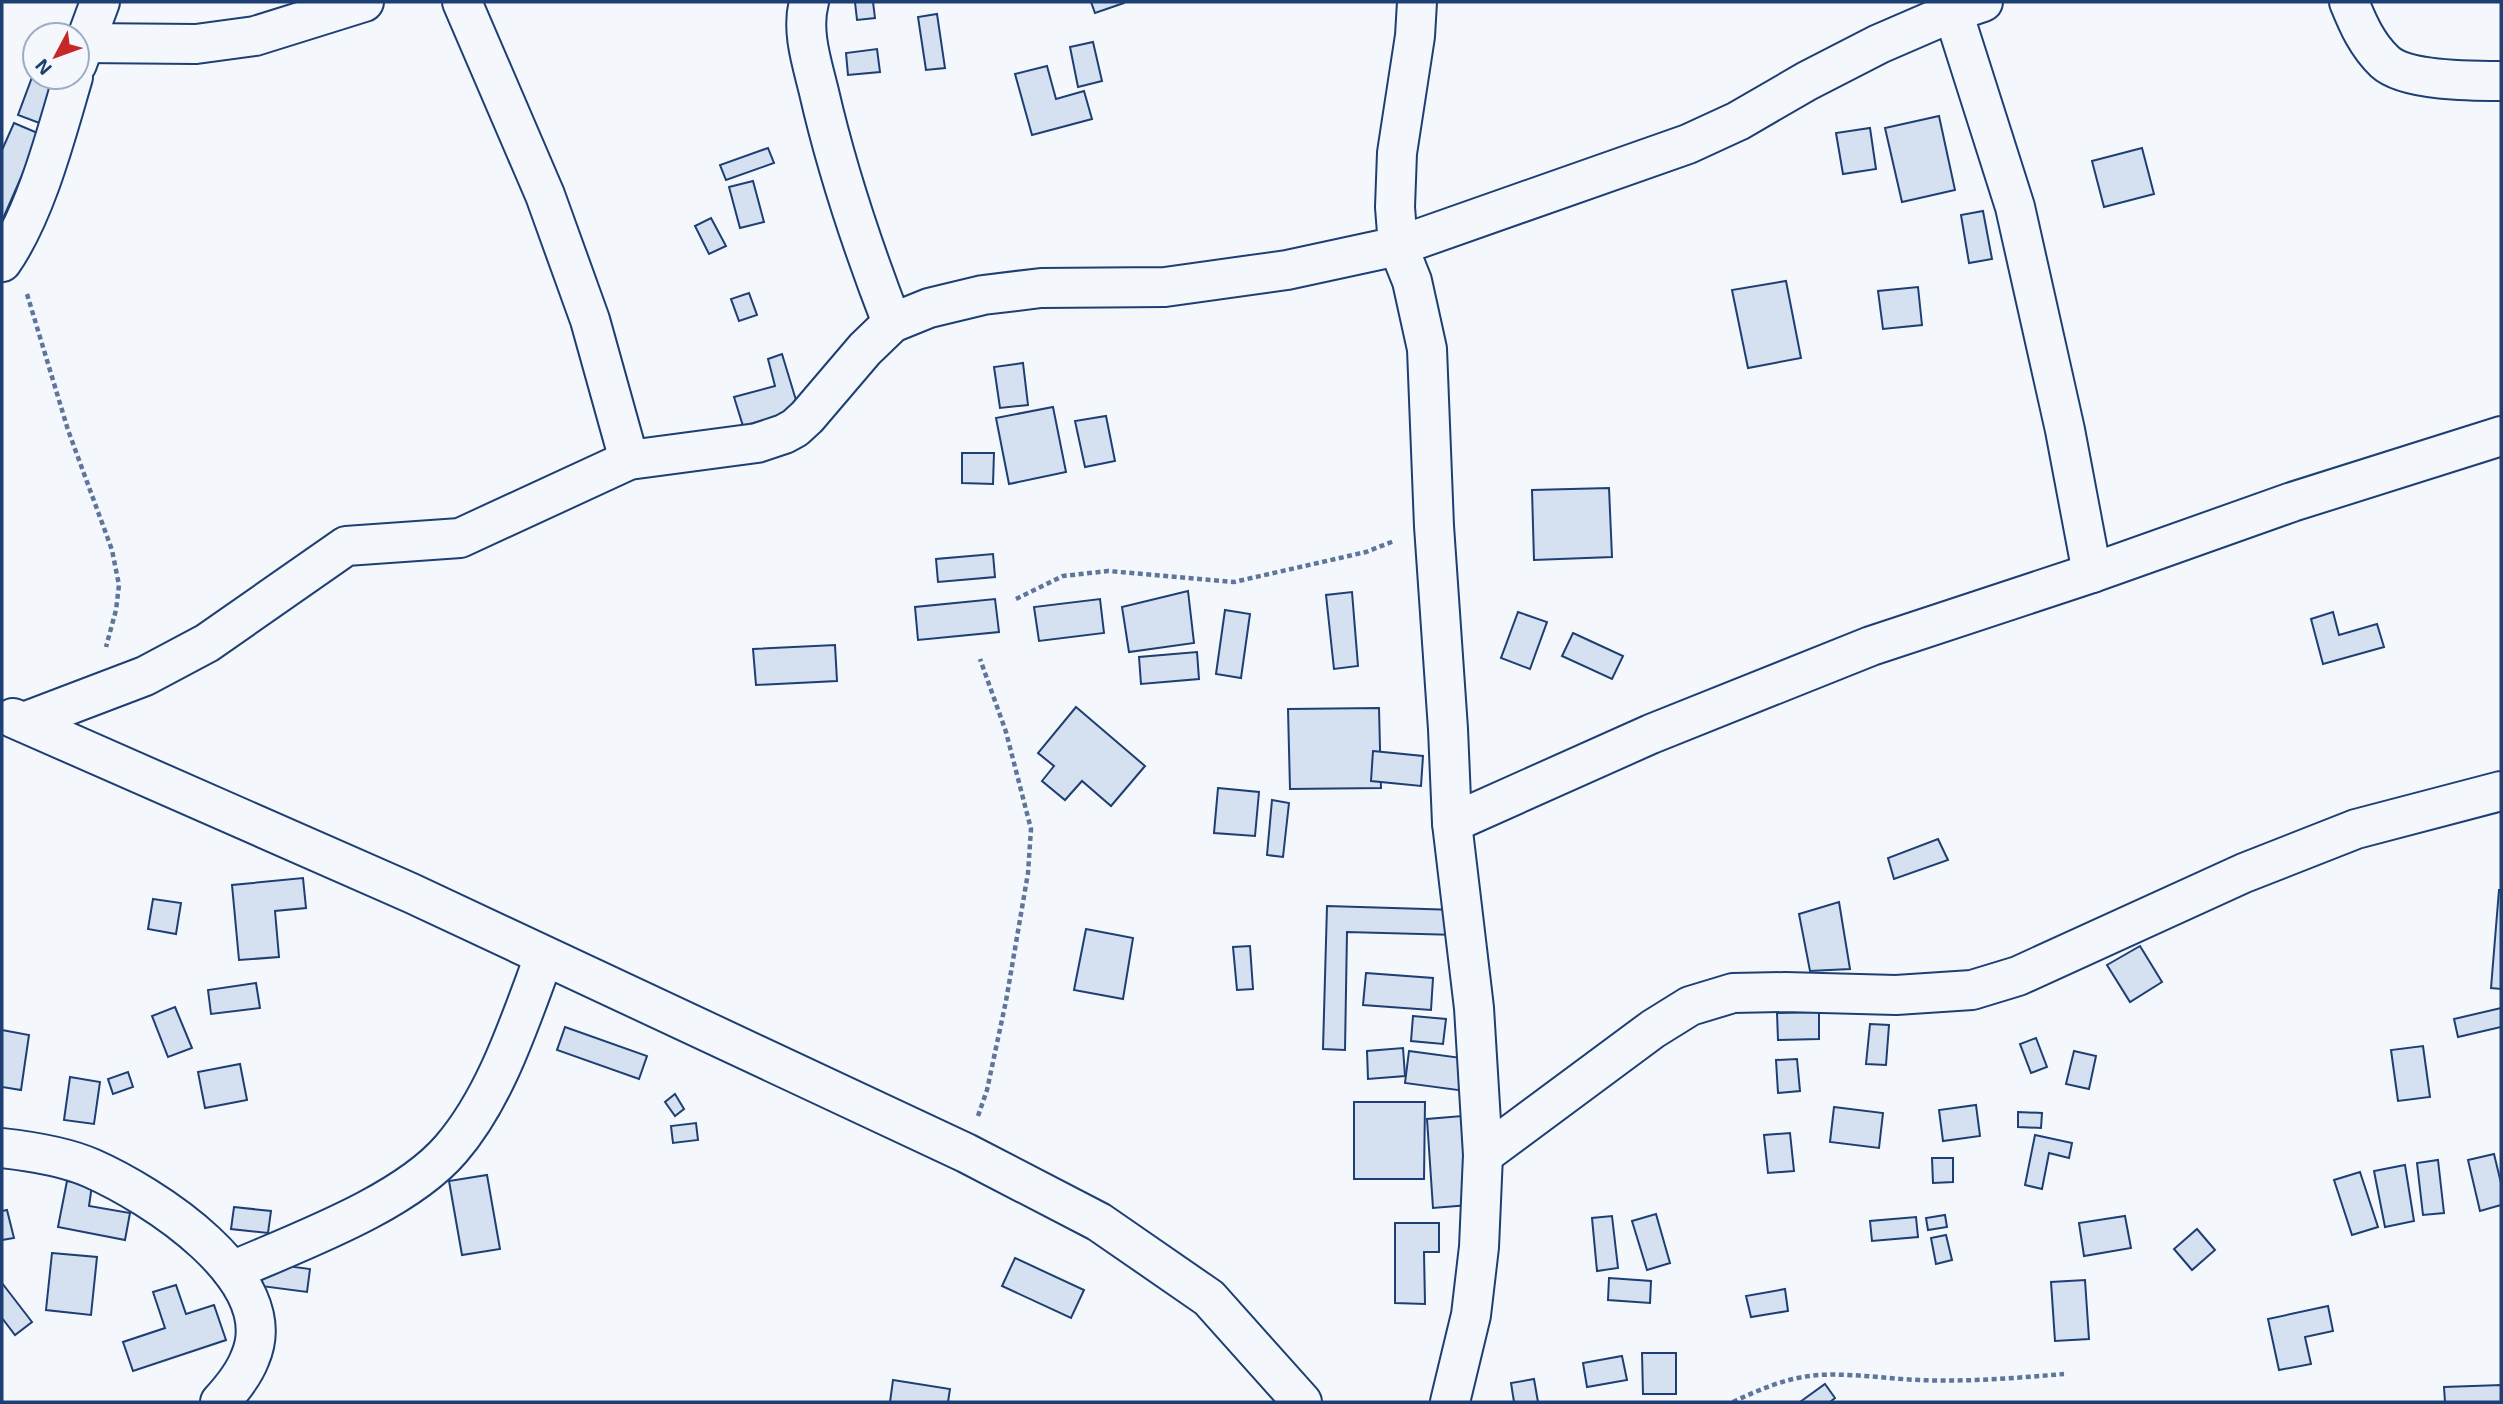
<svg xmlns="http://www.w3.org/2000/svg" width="2503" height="1404" font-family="'Exo 2',sans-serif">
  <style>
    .building { fill: #d5e0f0; stroke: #1d3f73; stroke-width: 2 }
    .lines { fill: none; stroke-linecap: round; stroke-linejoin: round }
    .minor-casing { stroke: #1d3f73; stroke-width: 42 }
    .path { stroke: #5e769c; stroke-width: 4.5; stroke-dasharray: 5 3.5; stroke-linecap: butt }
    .minor { stroke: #f4f7fb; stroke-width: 38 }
  </style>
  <rect width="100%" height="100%" fill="#f4f7fb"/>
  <g class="building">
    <path d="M855,2H873L875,18L857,20Z"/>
    <path d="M1091,2H1124V3L1095,13Z"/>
    <path d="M937,14L945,68L926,70L918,17Z"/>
    <path d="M1093,42L1102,81L1078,87L1070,47Z"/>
    <path d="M877,49L880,72L848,75L846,53Z"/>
    <path d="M1047,66L1056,99L1084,91L1092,119L1032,135L1015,74Z"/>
    <path d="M34,72L35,77H48L59,81L42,124L18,115Z"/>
    <path d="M1939,116L1955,190L1902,202L1885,128Z"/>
    <path d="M14,123L40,134L2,221V150Z"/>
    <path d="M1870,128L1876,169L1843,174L1836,133Z"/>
    <path d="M768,148L774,163L726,180L720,165Z"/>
    <path d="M2142,148L2154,194L2104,207L2092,161Z"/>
    <path d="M753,181L764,222L740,228L729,187Z"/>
    <path d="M1983,211L1992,259L1969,263L1961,215Z"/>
    <path d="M711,218L726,246L709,254L695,226Z"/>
    <path d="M1786,281L1801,358L1748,368L1732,290Z"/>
    <path d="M1918,287L1922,325L1883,329L1878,291Z"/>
    <path d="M749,293L757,315L739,321L731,299Z"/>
    <path d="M782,354L799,410L743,426L734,397L775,386L768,359Z"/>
    <path d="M1023,363L1028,405L1000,408L994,367Z"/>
    <path d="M1053,407L1066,472L1009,484L996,418Z"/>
    <path d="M1106,416L1115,461L1085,467L1075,421Z"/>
    <path d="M962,453H994L993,484L962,483Z"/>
    <path d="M1609,488L1612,557L1534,560L1532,490Z"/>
    <path d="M993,554L995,577L938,582L936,559Z"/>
    <path d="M1188,591L1194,643L1129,652L1122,607Z"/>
    <path d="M1352,592L1358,666L1334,669L1326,595Z"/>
    <path d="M995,599L999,632L918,640L915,607Z"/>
    <path d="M1100,599L1104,633L1039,641L1034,607Z"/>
    <path d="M1225,610L1250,614L1241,678L1216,674Z"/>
    <path d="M1518,612L1547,622L1530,669L1501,658Z"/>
    <path d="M2333,612L2339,635L2377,624L2384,647L2323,664L2311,619Z"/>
    <path d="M1573,633L1623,656L1612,679L1562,656Z"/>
    <path d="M835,645L837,681L756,685L753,649Z"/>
    <path d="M1197,652L1199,679L1141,684L1139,657Z"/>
    <path d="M1076,707L1145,766L1111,806L1082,781L1065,800L1042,781L1054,766L1038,753Z"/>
    <path d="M1379,708L1381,788L1290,789L1288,709Z"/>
    <path d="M1373,751L1423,756L1421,786L1371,781Z"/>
    <path d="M1218,788L1259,792L1255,836L1214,833Z"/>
    <path d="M1272,800L1289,803L1283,857L1267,855Z"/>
    <path d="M1938,839L1948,860L1894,879L1888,858Z"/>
    <path d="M303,878L306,908L275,911L279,957L239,960L232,885Z"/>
    <path d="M2499,890H2501V989L2491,988Z"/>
    <path d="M153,899L181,903L176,934L148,929Z"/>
    <path d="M1839,902L1850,969L1810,971L1799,914Z"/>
    <path d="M1327,906L1457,910V935L1347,932L1345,1050L1323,1049Z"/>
    <path d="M1086,929L1133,938L1123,999L1074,990Z"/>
    <path d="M1250,946L1253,989L1237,990L1233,947Z"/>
    <path d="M2140,946L2162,982L2130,1002L2107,965Z"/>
    <path d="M1366,973L1433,978L1431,1010L1363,1005Z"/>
    <path d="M256,983L260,1008L211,1014L208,990Z"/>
    <path d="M175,1007L192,1048L168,1057L152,1016Z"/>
    <path d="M2501,1008V1027L2458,1037L2454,1019Z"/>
    <path d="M1819,1012V1039L1778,1040L1777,1013Z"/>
    <path d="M1413,1016L1446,1019L1443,1044L1411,1041Z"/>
    <path d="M1870,1024L1889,1025L1886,1065L1866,1064Z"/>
    <path d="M565,1027L647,1056L639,1079L557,1050Z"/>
    <path d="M2,1030L29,1035L21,1090L2,1087Z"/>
    <path d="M2036,1038L2047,1067L2031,1073L2020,1044Z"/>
    <path d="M2423,1046L2430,1097L2398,1101L2391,1050Z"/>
    <path d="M1403,1048L1405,1076L1368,1079L1367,1051Z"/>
    <path d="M1409,1051L1469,1059L1465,1091L1405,1083Z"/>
    <path d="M2074,1051L2096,1056L2089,1089L2066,1084Z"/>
    <path d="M1797,1059L1800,1091L1778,1093L1776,1060Z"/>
    <path d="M240,1064L247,1100L205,1108L198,1072Z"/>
    <path d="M128,1072L133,1087L113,1094L108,1079Z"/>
    <path d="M70,1077L100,1082L94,1124L64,1120Z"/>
    <path d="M675,1094L684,1109L675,1116L665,1102Z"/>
    <path d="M1354,1102H1425L1424,1179H1354Z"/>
    <path d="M1976,1105L1980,1136L1943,1141L1939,1110Z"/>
    <path d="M1834,1107L1883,1113L1879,1148L1830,1142Z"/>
    <path d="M2018,1112L2042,1113L2041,1128L2018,1127Z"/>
    <path d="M1462,1116L1469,1205L1433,1208L1427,1119Z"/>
    <path d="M696,1123L698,1140L673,1143L671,1126Z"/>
    <path d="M1790,1133L1794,1171L1768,1173L1764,1135Z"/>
    <path d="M2035,1135L2072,1143L2069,1158L2049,1153L2042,1189L2025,1185Z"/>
    <path d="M2494,1154L2501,1183V1205L2480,1211L2468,1160Z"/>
    <path d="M1932,1158H1953V1182L1933,1183Z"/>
    <path d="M2438,1160L2444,1213L2423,1215L2417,1163Z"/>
    <path d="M2405,1165L2414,1221L2385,1227L2374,1171Z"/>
    <path d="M2360,1172L2378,1227L2352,1235L2334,1180Z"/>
    <path d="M487,1175L500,1249L462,1255L449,1181Z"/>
    <path d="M67,1181L92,1185L89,1206L130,1213L125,1240L58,1227Z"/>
    <path d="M234,1207L271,1211L268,1233L231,1229Z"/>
    <path d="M7,1210L14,1238L2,1240V1211Z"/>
    <path d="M1656,1214L1670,1263L1647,1270L1632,1221Z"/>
    <path d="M1945,1215L1947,1227L1928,1230L1926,1218Z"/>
    <path d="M1612,1216L1618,1268L1597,1271L1592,1218Z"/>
    <path d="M2125,1216L2131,1248L2084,1256L2079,1223Z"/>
    <path d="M1916,1217L1918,1237L1872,1241L1870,1221Z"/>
    <path d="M1395,1223H1439V1252H1424L1425,1304L1395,1303Z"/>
    <path d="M2197,1229L2215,1250L2192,1270L2174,1249Z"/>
    <path d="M1946,1235L1952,1260L1936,1264L1931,1238Z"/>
    <path d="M52,1253L97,1257L91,1315L46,1310Z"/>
    <path d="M1015,1258L1084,1290L1071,1318L1002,1286Z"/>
    <path d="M264,1263L310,1269L307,1292L261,1286Z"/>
    <path d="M1609,1278L1651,1281L1650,1303L1608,1300Z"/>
    <path d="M2085,1280L2089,1339L2055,1341L2051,1282Z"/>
    <path d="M2,1283L32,1322L15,1335L2,1318Z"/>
    <path d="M176,1285L186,1314L214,1305L226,1340L133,1371L123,1342L165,1328L153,1292Z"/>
    <path d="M1785,1289L1788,1311L1751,1317L1746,1296Z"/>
    <path d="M2328,1306L2333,1331L2305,1337L2311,1364L2279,1370L2268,1319Z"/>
    <path d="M1642,1353H1676V1394H1643Z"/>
    <path d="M1622,1356L1627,1380L1587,1387L1583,1363Z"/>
    <path d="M1534,1379L1538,1402H1514L1511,1383Z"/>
    <path d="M893,1380L950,1389L948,1402H890Z"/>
    <path d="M1825,1384L1835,1398L1830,1402H1800Z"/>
    <path d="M2501,1385V1402H2445L2444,1387Z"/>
  </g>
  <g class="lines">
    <g class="minor-casing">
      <g id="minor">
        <path d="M462,2L545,195L590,320L629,460"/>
        <path d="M809,2C801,31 812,63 819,92C837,171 863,248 892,323"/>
        <path d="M1417,2L1415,36L1397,153L1395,207L1398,246L1412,281L1427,349L1434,526L1448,729L1452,823L1474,1008L1483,1155L1479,1247L1471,1315L1450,1402"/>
        <path d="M2349,2C2358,24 2367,45 2385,62C2406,81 2473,81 2501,81"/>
        <path d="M1953,12L2015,207L2065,430L2092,573"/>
        <path d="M83,43L196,44L255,36L364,2"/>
        <path d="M77,64L100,2"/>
        <path d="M2,262C36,213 56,135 73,77"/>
        <path d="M13,718L411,893L966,1153L1099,1222L1209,1298L1302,1402"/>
        <path d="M24,722L145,676L207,643L346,546L460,538L629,460L757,443L784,434L795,428L807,417L865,349L892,323L929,308L983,295L1041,288L1165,287L1287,270L1398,246L1688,144L1738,121L1807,81L1879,44L1953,12L1983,2"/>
        <path d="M1452,823L1651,734L1871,646L2092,573L2292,502L2501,436"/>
        <path d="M2,1148C29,1151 66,1157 91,1168C150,1194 285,1278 250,1358C244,1374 231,1390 220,1402"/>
        <path d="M1483,1155L1653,1029L1690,1006L1733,993L1785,992L1896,995L1972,990L2018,976L2244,873L2356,829L2501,791"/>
        <path d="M232,1271C298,1242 404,1204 451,1149C496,1097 520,1021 544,957"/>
      </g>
    </g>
    <g class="path">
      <path d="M27,294L68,430L112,550L119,585L116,610L106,647"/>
      <path d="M1016,599L1063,576L1108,571L1234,582L1366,552L1394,541"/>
      <path d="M978,1116L987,1090L1006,1001L1028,873L1031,829L1006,732L980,659"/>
      <path d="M1733,1402C1760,1389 1789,1377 1819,1375C1853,1373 1887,1379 1920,1380C1968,1382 2017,1378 2064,1374"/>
    </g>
    <use href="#minor" class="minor"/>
  </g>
  <rect width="2503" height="1404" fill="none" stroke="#1d3f73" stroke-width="7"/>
  <g transform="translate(56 56) rotate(229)"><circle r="33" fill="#f4f7fb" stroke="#9eadc5" stroke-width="2"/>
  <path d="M0-5L12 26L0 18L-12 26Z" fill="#c62828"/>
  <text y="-10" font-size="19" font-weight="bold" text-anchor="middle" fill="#1d3f73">N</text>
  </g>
</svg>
